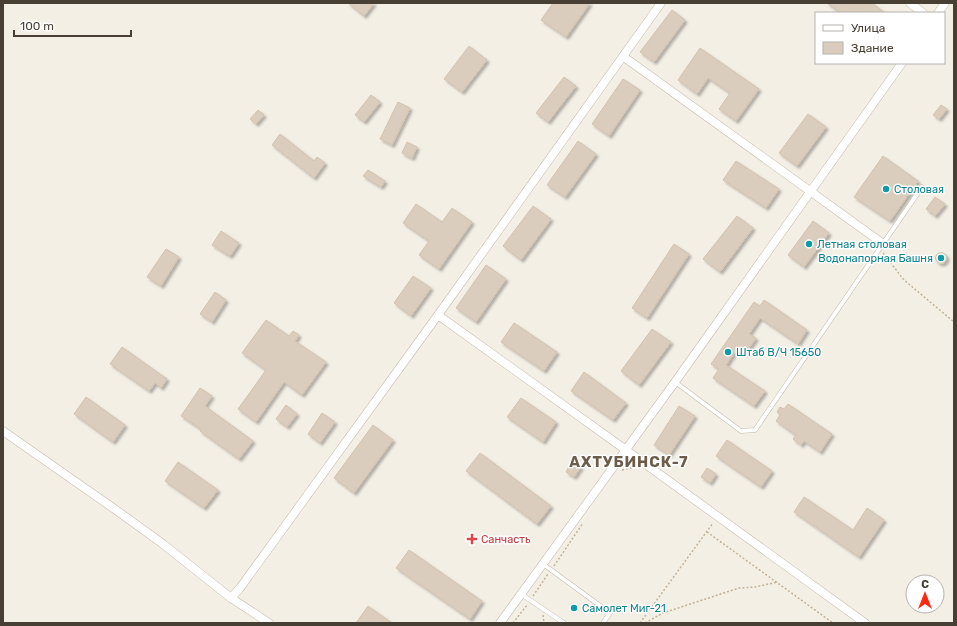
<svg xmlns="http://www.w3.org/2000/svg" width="957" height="626" font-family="Rubik,sans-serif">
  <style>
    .building { fill: #dacdbd; stroke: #d3c2ac; filter: url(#shadow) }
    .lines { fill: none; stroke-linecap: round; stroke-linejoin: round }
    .lane-casing { stroke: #c4b9aa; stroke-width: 5 }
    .street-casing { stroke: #c4b9aa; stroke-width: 9 }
    .path { stroke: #c4b297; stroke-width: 1.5; stroke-dasharray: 2 2; stroke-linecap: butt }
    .lane { stroke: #fff; stroke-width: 4 }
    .street { stroke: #fff; stroke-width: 8 }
    .culture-dot { fill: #0f9aa8; stroke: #fff; stroke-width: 1.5 }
    .health-dot { fill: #e0444e; stroke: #fff; stroke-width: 1.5 }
    .labels { text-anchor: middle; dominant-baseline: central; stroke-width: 3; stroke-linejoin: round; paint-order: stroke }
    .culture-label { font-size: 11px; fill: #0d838f; stroke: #fff; text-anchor: start }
    .health-label { font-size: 11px; fill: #be3a42; stroke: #fff; text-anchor: start }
    .district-label { font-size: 15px; font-weight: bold; letter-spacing: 1px; fill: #6c5c4a; stroke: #fff }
  </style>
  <defs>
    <filter id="shadow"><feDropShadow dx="2.5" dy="2.5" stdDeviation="1" flood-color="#0004"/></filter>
  </defs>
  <rect width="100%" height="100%" fill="#f4efe5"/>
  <g class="building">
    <path d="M348,3H374L364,16Z"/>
    <path d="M553,3H590L566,37L541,20Z"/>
    <path d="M827,3H872L885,13H841Z"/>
    <path d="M672,10L685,20L654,62L640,52Z"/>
    <path d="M469,46L487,60L462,92L444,79Z"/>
    <path d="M700,48L759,89L736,121L719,109L730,93L708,78L697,94L678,80Z"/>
    <path d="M564,77L576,86L548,122L536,113Z"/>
    <path d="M623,79L640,90L609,136L592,124Z"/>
    <path d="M371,95L380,102L364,122L355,115Z"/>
    <path d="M398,102L410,108L392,145L380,139Z"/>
    <path d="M941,105L947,109L939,119L933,115Z"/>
    <path d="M258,110L264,115L256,124L250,119Z"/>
    <path d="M808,114L826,127L797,166L779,153Z"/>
    <path d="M280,134L314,161L317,157L325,163L314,178L272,145Z"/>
    <path d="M578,141L596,154L565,197L547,185Z"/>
    <path d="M407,142L417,147L412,158L402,153Z"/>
    <path d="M883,156L918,181L890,221L854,197Z"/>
    <path d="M736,161L779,189L766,208L723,180Z"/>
    <path d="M368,170L385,181L381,187L363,176Z"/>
    <path d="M935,197L945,204L935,216L926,209Z"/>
    <path d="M416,204L442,222L452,208L472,222L439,269L419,255L429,241L403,223Z"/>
    <path d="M533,206L551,219L521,260L503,246Z"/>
    <path d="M737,216L753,228L720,272L703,259Z"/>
    <path d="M813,221L829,233L804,267L788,255Z"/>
    <path d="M221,231L239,243L230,256L212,245Z"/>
    <path d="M674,244L689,254L647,318L632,308Z"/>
    <path d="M166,249L179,257L161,286L147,277Z"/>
    <circle cx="941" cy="258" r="5.5"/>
    <path d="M486,265L506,279L476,322L456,308Z"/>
    <path d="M413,276L431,288L411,316L394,303Z"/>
    <path d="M215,292L226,300L212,322L200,314Z"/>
    <path d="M764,300L807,330L798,344L760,318L749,334L756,338L745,354L737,349L726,365L765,391L754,406L713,378L719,369L711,364L754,302L760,306Z"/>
    <path d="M266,320L289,336L293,331L299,335L295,341L326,362L302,395L284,382L256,422L238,409L266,370L242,353Z"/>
    <path d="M514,323L557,352L544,371L501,342Z"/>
    <path d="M652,329L671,342L639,385L621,371Z"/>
    <path d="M122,347L167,379L161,388L155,383L149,391L110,364Z"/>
    <path d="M584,372L626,403L613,420L571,391Z"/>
    <path d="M200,388L212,396L205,406L253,441L239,459L200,431L201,429L181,416Z"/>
    <path d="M86,397L125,425L113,442L74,414Z"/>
    <path d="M521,398L556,422L543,442L507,417Z"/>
    <path d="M788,404L832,434L820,452L804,441L801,445L793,439L796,435L776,421L780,415L777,412L780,407L784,409Z"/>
    <path d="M286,405L297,414L287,427L276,419Z"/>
    <path d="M679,406L695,416L669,455L654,445Z"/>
    <path d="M322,413L335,422L320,443L308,434Z"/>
    <path d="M373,425L393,440L354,493L334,478Z"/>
    <path d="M727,440L772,471L761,487L716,456Z"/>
    <path d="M480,453L551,506L537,524L466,471Z"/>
    <path d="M572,461L581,467L574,477L566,472Z"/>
    <path d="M178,462L218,490L204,508L165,481Z"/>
    <path d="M707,468L716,474L710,483L701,477Z"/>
    <path d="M804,497L853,530L867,508L884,520L859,557L794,512Z"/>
    <path d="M409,550L482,601L470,619L396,568Z"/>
    <path d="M368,606L392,623H356Z"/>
  </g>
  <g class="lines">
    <g class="lane-casing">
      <g id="lane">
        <path d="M675,382L741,431L755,430L922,187"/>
        <path d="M543,564L610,613L603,623"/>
        <path d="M521,594L564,623"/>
      </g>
    </g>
    <g class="street-casing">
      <g id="street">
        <path d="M910,3L923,13"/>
        <path d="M938,13L945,3"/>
        <path d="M624,57L882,243"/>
        <path d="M438,315L626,450L865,623"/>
        <path d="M3,431L116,510L163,544L231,598L269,623"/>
        <path d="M231,598L240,588L438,315L661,3"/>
        <path d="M500,623L675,382L902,63"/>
      </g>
    </g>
    <g class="path">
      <path d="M883,253L904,280L954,322"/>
      <path d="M622,470L635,467"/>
      <path d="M707,532L833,623"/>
      <path d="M554,566L583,523"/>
      <path d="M533,596L548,574"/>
      <path d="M543,615L544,623"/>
      <path d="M513,623L527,605"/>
      <path d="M640,623L713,523"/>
      <path d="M645,623L663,613L739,588L755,587L778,582"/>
    </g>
    <use href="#lane" class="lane"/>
    <use href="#street" class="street"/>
  </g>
  <g class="culture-dot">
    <circle cx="886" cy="189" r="4"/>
    <circle cx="809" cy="244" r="4"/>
    <circle cx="941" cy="258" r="4"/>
    <circle cx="728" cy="352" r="4"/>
    <circle cx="574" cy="608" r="4"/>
  </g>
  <path class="health-dot" d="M470 533h4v4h4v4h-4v4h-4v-4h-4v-4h4z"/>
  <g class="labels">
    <g class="culture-label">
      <text x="894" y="189">Столовая</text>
      <text x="817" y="244">Летная столовая</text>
      <text x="933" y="258" text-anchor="end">Водонапорная Башня</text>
      <text x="736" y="352">Штаб В/Ч 15650</text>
      <text x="582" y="608">Самолет Миг-21</text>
    </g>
    <g class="health-label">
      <text x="481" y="539">Санчасть</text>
    </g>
    <g class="district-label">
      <text x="629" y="462">АХТУБИНСК-7</text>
    </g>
  </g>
  <rect width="957" height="626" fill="none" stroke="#483f34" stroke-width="8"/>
  <rect x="815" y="12" width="130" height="52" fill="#ffffff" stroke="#b6b2ae"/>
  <rect x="823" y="25" width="20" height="6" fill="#ffffff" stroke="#b6b2ae"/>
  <text x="851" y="32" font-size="12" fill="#483f34">Улица</text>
  <rect x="823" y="42" width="20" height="12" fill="#dacdbd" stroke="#b6b2ae"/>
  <text x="851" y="52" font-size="12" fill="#483f34">Здание</text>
  <g transform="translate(925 594)"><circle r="19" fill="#ffffff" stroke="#b6b2ae"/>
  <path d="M0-3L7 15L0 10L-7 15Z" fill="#ff2912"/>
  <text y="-6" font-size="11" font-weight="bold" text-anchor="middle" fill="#483f34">С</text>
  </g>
  <path d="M14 30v6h117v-6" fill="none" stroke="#483f34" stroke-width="2"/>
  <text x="20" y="30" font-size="12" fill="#483f34" stroke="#ffffff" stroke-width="3" paint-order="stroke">100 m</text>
</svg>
